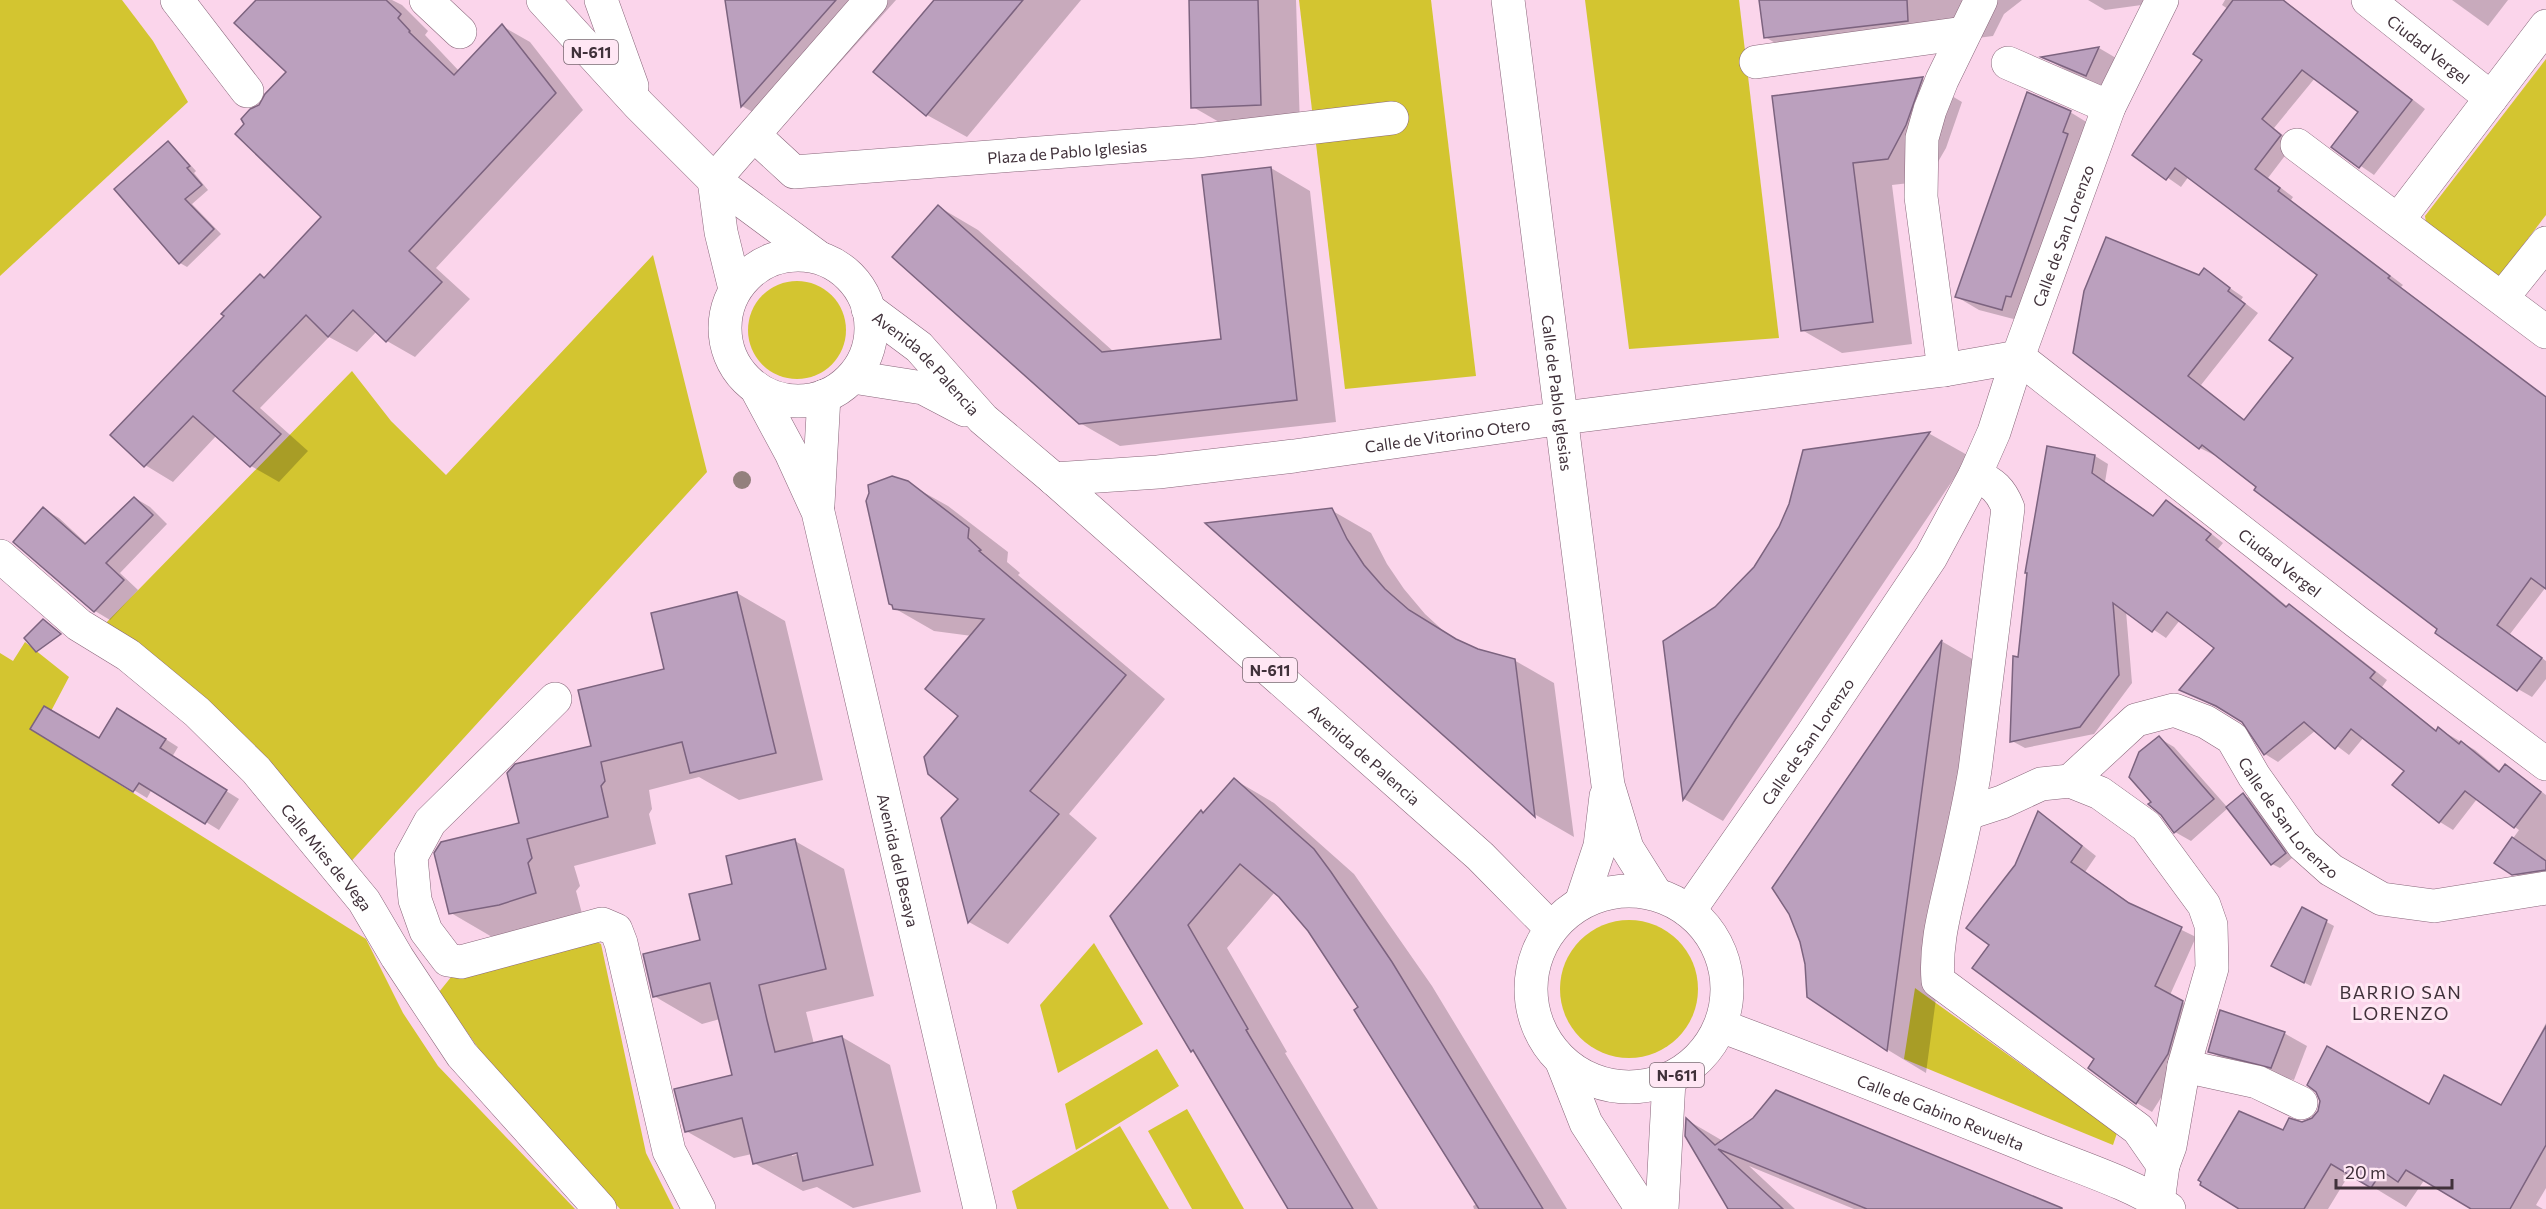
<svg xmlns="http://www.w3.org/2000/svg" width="2546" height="1209" font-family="Commissioner,sans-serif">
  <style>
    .green { fill: #d3c530 }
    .shadow { fill: #0003; fill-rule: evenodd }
    .building { fill: #bba0be; stroke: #7c637f; stroke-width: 1.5 }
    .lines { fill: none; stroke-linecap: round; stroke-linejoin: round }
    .minor-casing { stroke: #88667a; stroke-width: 34 }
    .major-casing { stroke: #88667a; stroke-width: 34 }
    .highway-casing { stroke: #88667a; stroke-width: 34 }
    .minor { stroke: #fff; stroke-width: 33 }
    .major { stroke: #fff; stroke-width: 33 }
    .highway { stroke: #fff; stroke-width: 33 }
    .tree { fill: #93807d }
    .labels { text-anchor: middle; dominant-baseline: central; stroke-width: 6; stroke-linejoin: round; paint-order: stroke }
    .shield { fill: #ffe7f4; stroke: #796872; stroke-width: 1.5 }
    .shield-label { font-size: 15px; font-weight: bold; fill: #40313a }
    .street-label { font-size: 16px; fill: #40313a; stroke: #ffe7f4 }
    .neighbourhood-label { font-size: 18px; letter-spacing: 1.5px; fill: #40313a; stroke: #ffe7f4 }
  </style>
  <rect width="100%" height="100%" fill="#fbd5eb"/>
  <g class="green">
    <path d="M0,0H122L153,41L188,102L0,276Z"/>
    <path d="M1299,0H1431L1476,376L1345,389Z"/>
    <path d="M1585,0H1739L1779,338L1629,349Z"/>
    <path d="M2546,59V215L2500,275L2495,276L2426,223L2425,216Z"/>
    <path d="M653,255L707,472L346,867L105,624L352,371L391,421L446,475Z"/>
    <circle cx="797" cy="330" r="49"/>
    <path d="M25,642L69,677L39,734L366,939L403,1013L438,1066L575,1209H0V653L13,661Z"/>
    <circle cx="1629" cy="989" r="69"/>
    <path d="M595,941L601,944L646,1153L674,1209H620L481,1052L439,992L456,971Z"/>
    <path d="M1094,943L1143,1024L1058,1073L1040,1005Z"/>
    <path d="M1915,988L2117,1133L2113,1145L1904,1059Z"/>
    <path d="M1157,1049L1179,1086L1076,1150L1065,1104Z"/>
    <path d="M1187,1109L1244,1209H1192L1148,1131Z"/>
    <path d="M1120,1126L1169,1209H1017L1012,1191Z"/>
  </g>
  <g class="shadow">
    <path d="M258,0H392L402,5L428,31L425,35L459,71L502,26L530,42L583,110L436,268L470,299L415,357L387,341L377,331L357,352L329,337L260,408L308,451L279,482L251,466L217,435L173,482L145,465L265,279L323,217L260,107L288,72Z"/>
    <path d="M727,0H896L781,128L742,106Z"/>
    <path d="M935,0H1081L967,137L927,115L875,72Z"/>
    <path d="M1190,0H1296L1300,128L1233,130L1193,107Z"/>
    <path d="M1761,0H2022L2004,14L1993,36L1805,60L1765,37Z"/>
    <path d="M2088,0H2150L2149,4L2105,10Z"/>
    <path d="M2225,0H2284L2425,109L2374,175L2333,147L2359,112L2315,78L2274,128L2294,144L2268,178L2293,197L2291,200L2403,285L2401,287L2546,397V587L2510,634L2546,661V679L2532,697L2518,689L2439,629L2215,454L2214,455L2200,448L2075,352L2199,276L2204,270L2243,297L2241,300L2258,313L2201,385L2245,420L2295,358L2319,275L2189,176L2181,187L2134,154L2204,60L2228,9L2222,5Z"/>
    <path d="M2452,0H2508L2488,26Z"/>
    <path d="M2099,48L2138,71L2126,98L2082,79L2045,58Z"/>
    <path d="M1923,79L1962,102L1946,148L1927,181L1892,185L1912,344L1842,353L1802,330L1773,97Z"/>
    <path d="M2070,112L2093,126L2025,322L1979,310L1957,297Z"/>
    <path d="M168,143L175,148L196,171L194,173L208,190L192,204L221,234L187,267L180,263Z"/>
    <path d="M1271,168L1310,191L1336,422L1120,446L1080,423L939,207L978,230L1114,352L1222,340Z"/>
    <path d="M1930,434L1969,456L1723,821L1684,799L1664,641L1716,608L1755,568L1781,528L1790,505L1804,451Z"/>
    <path d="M2048,448L2095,456L2108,464L2105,482L2155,517L2166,502L2180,509L2223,543L2218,549L2288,607L2302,613L2387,680L2382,687L2437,731L2439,729L2475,750L2501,772L2505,766L2518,774L2546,795V879L2526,881L2496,862L2519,830L2477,799L2453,830L2440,822L2406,770L2364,737L2349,755L2316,730L2278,762L2265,754L2243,721L2182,690L2216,648L2180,620L2166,638L2126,611L2132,683L2094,734L2025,748L2012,741L2019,658Z"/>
    <path d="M907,483L948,506L1008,552L1007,562L1020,573L1018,575L1165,699L1069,814L1097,838L1008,944L969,922L960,799V716L972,636L934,631L894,608Z"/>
    <path d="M135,498L150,507L167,524L120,573L138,590L110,620L95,611L44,509L59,518L87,544Z"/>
    <path d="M1331,510L1371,533L1387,564L1404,589L1425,614L1448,635L1478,650L1514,660L1554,683L1574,837L1536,815L1379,675Z"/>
    <path d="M737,593L785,621L823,780L739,800L699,777L649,790L652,809L649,814L656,844L574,866L580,886L576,891L584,921L499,941L451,913L521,824Z"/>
    <path d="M1943,642L1981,664L1926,1073L1888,1050L1808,996L1806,964L1801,941L1790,913L1774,888Z"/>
    <path d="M131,717L178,747L172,757L239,799L219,830L152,789L147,798L32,728L100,740Z"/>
    <path d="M2159,738L2174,747L2228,808L2243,795L2251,799L2292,858L2280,868L2272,864L2228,808L2191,841L2175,832L2153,803Z"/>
    <path d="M1235,780L1274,803L1354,874L1432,986L1567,1209H1474L1473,1206L1477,1204L1360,1008L1309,930L1275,892L1227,948L1287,1052L1285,1053L1378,1209H1290L1198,1054L1192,1050L1112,916Z"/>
    <path d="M2038,813L2053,822L2096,856L2085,872L2137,908L2196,937L2170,995L2198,1011L2183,1063L2152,1112L2137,1103L1992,945L2016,866Z"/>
    <path d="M795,841L844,869L874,996L806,1012L814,1044L842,1037L890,1065L921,1192L853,1208L817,1187L803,1191L754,1163L752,1154L734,1158L686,1131L734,1076L720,1019L702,1024L654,996L702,941L734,885ZM792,1153H804L792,1156Z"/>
    <path d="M2303,909L2334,926L2311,986L2280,970Z"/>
    <path d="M2546,1023V1188L2536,1205L2543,1209H2474L2425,1179L2406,1207L2350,1173L2328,1209H2242L2284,1132L2302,1123L2430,1106L2501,1107Z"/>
    <path d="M2284,1033L2307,1046L2294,1080L2232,1064L2209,1051Z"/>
    <path d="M1687,1120L1723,1141L2060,1209H1854L1749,1166L1795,1209H1729Z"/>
  </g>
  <g class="building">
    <path d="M256,0H386L401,14L398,18L410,31L409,32L454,75L502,24L556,93L409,251L442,282L386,342L353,310L328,337L306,315L233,391L281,434L250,467L193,416L144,467L110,435L224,316L221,314L260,274L264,278L321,217L235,134L244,124L241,119L250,109L259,105L265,94L286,72L234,23Z"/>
    <path d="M725,0H836L741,107Z"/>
    <path d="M934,0H1023L926,116L873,72Z"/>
    <path d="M1189,0H1258L1261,105L1191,108Z"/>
    <path d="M1759,0H1907L1908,21L1764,38Z"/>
    <path d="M2233,0H2283L2412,100L2359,168L2331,147L2358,112L2302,70L2262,119L2281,135L2255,169L2280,188L2278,191L2390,276L2388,278L2546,397V589L2531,578L2497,625L2542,658L2517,691L2435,633L2437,629L2254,490L2256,487L2202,445L2199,449L2073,353L2084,291L2106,237L2199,275L2204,268L2230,288L2228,291L2245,304L2188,376L2244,420L2293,358L2269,340L2317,275L2175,168L2166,180L2132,155L2202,60L2193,54Z"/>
    <path d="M2099,47L2086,76L2041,57Z"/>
    <path d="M1923,77L1906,125L1888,159L1853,163L1873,322L1801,331L1772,96Z"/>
    <path d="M2027,92L2071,111L2063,132L2068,134L2011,297L2006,296L2002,310L1955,297Z"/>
    <path d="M168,141L190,166L187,168L202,185L185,199L214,229L179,264L114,189Z"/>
    <path d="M1271,167L1297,400L1079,424L892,257L938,205L1102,352L1221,339L1202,175Z"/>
    <path d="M1930,432L1735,720L1683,800L1663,641L1715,607L1754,567L1779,527L1789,504L1803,450Z"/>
    <path d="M2047,446L2095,455L2092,473L2153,516L2166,500L2211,534L2206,540L2286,607L2289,604L2375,672L2370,678L2436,731L2438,727L2459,744L2461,741L2499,772L2505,764L2541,792L2514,828L2465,791L2439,823L2392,785L2404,771L2351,729L2335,749L2304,722L2264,755L2242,722L2216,706L2179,690L2214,648L2167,612L2152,632L2113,603L2119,675L2080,727L2010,742L2013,656L2018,657L2027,573H2025Z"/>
    <path d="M892,476L908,481L969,528L968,538L981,550L979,551L1126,675L1030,791L1059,814L968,923L941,818L958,799L928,774L924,757L958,716L925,689L984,619L893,609L892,605L889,604L866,501L869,493L868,485Z"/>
    <path d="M134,497L153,515L106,563L124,580L94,612L13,542L43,507L85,544Z"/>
    <path d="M1332,508L1347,539L1364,565L1385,589L1409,610L1456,639L1478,649L1515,659L1535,817L1205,523Z"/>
    <path d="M737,592L776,753L690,773L682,742L601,762L605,781L601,786L608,817L527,839L532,858L528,863L536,893L499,905L449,914L434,853L441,842L519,823L507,773L515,764L591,746L578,690L664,669L651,613Z"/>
    <path d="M43,619L61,634L36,652L24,638Z"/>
    <path d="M1942,640L1902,939L1887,1051L1807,997L1805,964L1800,942L1789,914L1772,888Z"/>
    <path d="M44,706L99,738L117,708L166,739L160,748L227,790L205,824L139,783L133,792L30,729Z"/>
    <path d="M2159,736L2214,799L2174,833L2161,815L2148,804L2151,802L2129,777L2139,752Z"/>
    <path d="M1234,778L1314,849L1331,872L1392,962L1543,1209H1479L1354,1010L1358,1007L1308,931L1279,897L1240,864L1188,925L1248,1029L1246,1030L1353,1209H1288L1193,1050L1191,1052L1110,916L1201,810L1203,813Z"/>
    <path d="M2243,793L2286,853L2271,865L2226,807Z"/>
    <path d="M2038,811L2082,846L2071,862L2129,903L2182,927L2155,986L2183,1001L2168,1054L2136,1104L2088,1068L2094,1059L1972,968L1989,945L1966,928L2015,865Z"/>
    <path d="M2512,837L2546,861V870L2512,875L2494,863Z"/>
    <path d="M795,839L826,969L759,985L767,1020L775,1052L842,1036L873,1165L803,1181L797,1153L753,1164L742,1118L685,1132L674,1089L732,1075L710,983L653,997L643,954L700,940L689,894L732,884L726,856Z"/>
    <path d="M2302,907L2327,920L2304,983L2271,966Z"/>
    <path d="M2220,1010L2285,1032L2271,1068L2208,1052Z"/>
    <path d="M2546,1026V1145L2510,1209H2471L2406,1170L2398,1182L2382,1171L2371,1188L2331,1164L2304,1209H2239L2200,1185L2201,1182L2198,1180L2239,1111L2283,1130L2289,1118L2302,1122L2312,1118L2318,1111L2320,1101L2316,1092L2307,1085L2327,1046L2429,1104L2444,1075L2501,1105Z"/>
    <path d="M1776,1090L2062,1208V1209H1867L1718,1149L1783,1209H1728L1685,1136L1686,1118L1715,1145L1753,1118Z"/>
  </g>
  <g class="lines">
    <g class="minor-casing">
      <g id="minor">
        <path d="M177,0L247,91"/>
        <path d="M426,0L460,32"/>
        <path id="s1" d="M2368,0L2491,98"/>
        <path d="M1756,62L1964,33"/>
        <path d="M2008,63L2109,107"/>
        <path id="s2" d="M755,136L794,172L1197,141L1392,118"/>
        <path d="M2297,145L2546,332"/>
        <path d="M714,180L871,0"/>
        <path d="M2398,220L2546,26"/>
        <path d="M2502,298L2546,243"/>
        <path d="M1944,370L1921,197L1922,138L1930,110L1942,80L1981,0"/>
        <path id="s3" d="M756,388L791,453L818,512L980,1209"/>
        <path d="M1975,475C1993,483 2001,490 2008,508L1975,770C1969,806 1961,840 1953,875C1945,911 1935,944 1938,981L2138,1129L2163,1165L2158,1202L2155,1209"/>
        <path id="s4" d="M1054,479L1158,472L1294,456L1563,418L1944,370L2018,357L2357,622L2546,764"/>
        <path d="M818,504L824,396"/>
        <path id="s5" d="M0,556L79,625L128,655L197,712L256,770L364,901L397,957L462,1055L600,1209"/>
        <path d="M555,699L430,822L411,857L415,900L426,931L448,960L461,962L602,924L616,930L621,943L669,1151L699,1209"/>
        <path id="s6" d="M2070,781L2136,720L2174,710L2206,722L2232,738L2254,776L2303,845L2331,870L2382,899L2434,906L2546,888"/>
        <path d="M1968,813L2002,802L2041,784L2070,781L2100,793L2146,826L2204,905L2211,925L2212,968L2184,1066L2170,1146L2163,1165"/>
        <path id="s7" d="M1689,911L1811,736L1931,557L1975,475L1994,432L2018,357L2109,107L2162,0"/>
        <path id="s8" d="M1721,1026C1824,1064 1925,1105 2027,1146C2069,1164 2132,1183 2169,1209"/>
        <path d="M2184,1066L2257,1082L2301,1103"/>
      </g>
    </g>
    <g class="major-casing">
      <g id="major">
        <path id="s9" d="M1508,0L1608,785L1627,848L1656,894"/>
        <path d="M1581,903L1600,846L1606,796"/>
      </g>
    </g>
    <g class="highway-casing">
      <g id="highway">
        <path d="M543,0L639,105L714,180L818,257"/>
        <path d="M601,0L632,86"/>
        <path d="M714,180L721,232L735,289"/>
        <circle cx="798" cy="328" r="73"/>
        <path id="s10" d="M868,309L919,347L983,419L1054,479L1480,856L1551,928"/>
        <path d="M853,377L923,388L965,410"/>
        <circle cx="1629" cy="989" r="98"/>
        <path d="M1562,1062L1586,1123L1642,1209"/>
        <path d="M1662,1209L1669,1080"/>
      </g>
    </g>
    <use href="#minor" class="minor"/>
    <use href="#major" class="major"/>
    <use href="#highway" class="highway"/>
  </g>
  <circle class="tree" cx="742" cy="480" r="9"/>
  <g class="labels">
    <g class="shield">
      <rect x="564" y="40" width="54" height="24" rx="4.5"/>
      <rect x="1243" y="658" width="54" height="24" rx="4.5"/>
      <rect x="1650" y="1063" width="54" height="24" rx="4.5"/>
    </g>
    <g class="shield-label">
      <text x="591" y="52">N-611</text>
      <text x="1270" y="670">N-611</text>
      <text x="1677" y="1075">N-611</text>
    </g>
    <g class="street-label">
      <text stroke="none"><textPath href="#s1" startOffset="78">Ciudad Vergel</textPath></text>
      <text stroke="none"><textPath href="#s2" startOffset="327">Plaza de Pablo Iglesias</textPath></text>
      <text stroke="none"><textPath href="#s7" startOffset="777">Calle de San Lorenzo</textPath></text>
      <text stroke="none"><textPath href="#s10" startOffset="80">Avenida de Palencia</textPath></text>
      <text stroke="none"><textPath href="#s9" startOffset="396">Calle de Pablo Iglesias</textPath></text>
      <text stroke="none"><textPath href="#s4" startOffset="396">Calle de Vitorino Otero</textPath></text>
      <text stroke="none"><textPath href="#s4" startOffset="1305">Ciudad Vergel</textPath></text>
      <text stroke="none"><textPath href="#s7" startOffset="207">Calle de San Lorenzo</textPath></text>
      <text stroke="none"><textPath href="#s10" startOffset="668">Avenida de Palencia</textPath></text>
      <text stroke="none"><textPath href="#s6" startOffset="292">Calle de San Lorenzo</textPath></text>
      <text stroke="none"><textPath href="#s5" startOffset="447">Calle Mies de Vega</textPath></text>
      <text stroke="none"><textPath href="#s3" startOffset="496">Avenida del Besaya</textPath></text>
      <text stroke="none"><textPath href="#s8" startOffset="236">Calle de Gabino Revuelta</textPath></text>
    </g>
    <g class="neighbourhood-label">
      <text x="2401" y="992">BARRIO SAN<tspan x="2401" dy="21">LORENZO</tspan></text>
    </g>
  </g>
  <path d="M2336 1179v9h116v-9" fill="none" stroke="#40313a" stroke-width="3"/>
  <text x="2345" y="1179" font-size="18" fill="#40313a" stroke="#ffe7f4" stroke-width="4.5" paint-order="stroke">20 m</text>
</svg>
